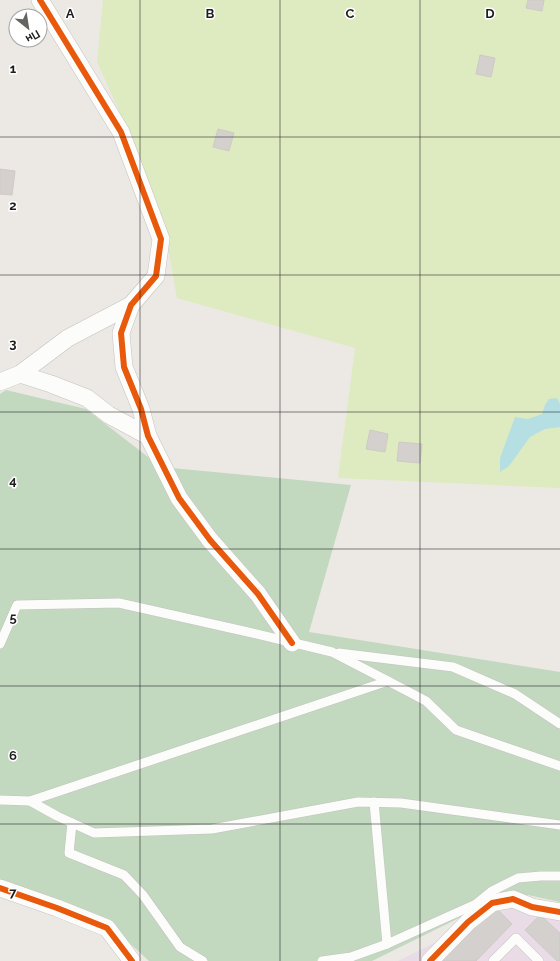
<svg xmlns="http://www.w3.org/2000/svg" width="560" height="961" font-family="Raleway,sans-serif">
  <style>
    .industrial { fill: #eadce6 }
    .grass { fill: #deebc0 }
    .cemetery { fill: #c2d8bf }
    .water { fill: #b5dfe2 }
    .building { fill: #d4d0cd; stroke: #cfc9c5 }
    .lines { fill: none; stroke-linecap: round; stroke-linejoin: round }
    .service-casing { stroke: #c4c3c1; stroke-width: 10 }
    .minor-casing { stroke: #c4c3c1; stroke-width: 18 }
    .service { stroke: #fcfcfb; stroke-width: 9 }
    .minor { stroke: #fcfcfb; stroke-width: 17 }
    .cycleway-casing { stroke: #fff; stroke-width: 8 }
    .cycleway { stroke: #e8590c; stroke-width: 6 }
    .grid { fill: none; stroke: #1d1d1d; stroke-width: 1; stroke-opacity: 0.55 }
    .grid-label { font-size: 13px; text-anchor: middle; font-weight: bold; fill: #1d1d1d; stroke: #fff; stroke-width: 3; stroke-linejoin: round; paint-order: stroke }
  </style>
  <rect width="100%" height="100%" fill="#ece8e4"/>
  <path class="industrial" d="M509,904L560,911V961H398L474,923Z"/>
  <path class="grass" d="M103,0H560V488L338,478L355,348L177,298L166,237L138,153L97,62Z"/>
  <path class="cemetery" d="M6,390L86,409L161,467L351,485L309,632L560,672V902L528,895L457,919L372,961H149L109,924L0,881V394Z"/>
  <path class="water" d="M557,398L560,404V427L545,429L530,437L509,466L500,472V458L515,417L528,419L542,414L545,405L549,399Z"/>
  <g class="building">
    <path d="M528,0H544L542,11L526,8Z"/>
    <path d="M480,55L495,58L491,77L476,74Z"/>
    <path d="M218,129L234,133L229,151L213,147Z"/>
    <path d="M0,169L15,171L12,195L0,194Z"/>
    <path d="M370,430L388,434L385,452L366,449Z"/>
    <path d="M399,442L422,444L420,463L397,461Z"/>
    <path d="M493,905L512,924L476,961H440Z"/>
    <path d="M540,915L560,933V961H557L525,930Z"/>
  </g>
  <g class="lines">
    <g class="service-casing">
      <g id="service">
        <path d="M0,644L17,605L119,603L248,632L332,652L388,681"/>
        <path d="M339,653L453,667L515,694L560,724"/>
        <path d="M0,800L30,801L388,681L426,701L456,730L560,766"/>
        <path d="M30,801L57,816L94,833L212,829L358,802L401,803L560,825"/>
        <path d="M374,802L387,944"/>
        <path d="M72,823L69,853L124,875L143,895L180,947L203,961"/>
        <path d="M322,961L351,957L387,944L476,904L492,891L518,878L541,876H560"/>
        <path d="M493,961L516,938L539,961"/>
      </g>
    </g>
    <g class="minor-casing">
      <g id="minor">
        <path d="M40,0L121,132L161,239L156,276L131,305L121,333L124,367L141,409L148,436L179,498L210,540L258,594L292,643"/>
        <path d="M20,374L68,338L131,305"/>
        <path d="M0,382L20,374L51,384L87,398L109,415L148,436"/>
        <path d="M0,888L57,908L107,928L132,961"/>
        <path d="M430,961L468,922L492,903L513,899L532,907L560,912"/>
      </g>
    </g>
    <use href="#service" class="service"/>
    <use href="#minor" class="minor"/>
    <g class="cycleway-casing">
      <g id="cycleway">
        <path d="M40,0L121,132L161,239L156,276L131,305L121,333L124,367L141,409L148,436L179,498L210,540L258,594L292,643"/>
        <path d="M0,888L57,908L107,928L132,961"/>
        <path d="M430,961L468,922L492,903L513,899L532,907L560,912"/>
      </g>
    </g>
    <use href="#cycleway" class="cycleway"/>
  </g>
  <path class="grid" d="M140,0V961M280,0V961M420,0V961M0,137H560M0,275H560M0,412H560M0,549H560M0,686H560M0,824H560"/>
  <g class="grid-label">
    <text x="70" y="18">A</text>
    <text x="210" y="18">B</text>
    <text x="350" y="18">C</text>
    <text x="490" y="18">D</text>
    <text x="13" y="73">1</text>
    <text x="13" y="210">2</text>
    <text x="13" y="348">3</text>
    <text x="13" y="485">4</text>
    <text x="13" y="622">5</text>
    <text x="13" y="760">6</text>
    <text x="13" y="897">7</text>
  </g>
  <g transform="translate(28 28) rotate(150)"><circle r="19" fill="#ffffff" stroke="#a5a5a5"/>
  <path d="M0-3L7 15L0 10L-7 15Z" fill="#656463"/>
  <text y="-6" font-size="11" font-weight="bold" text-anchor="middle" fill="#1d1d1d">Пн</text>
  </g>
</svg>
